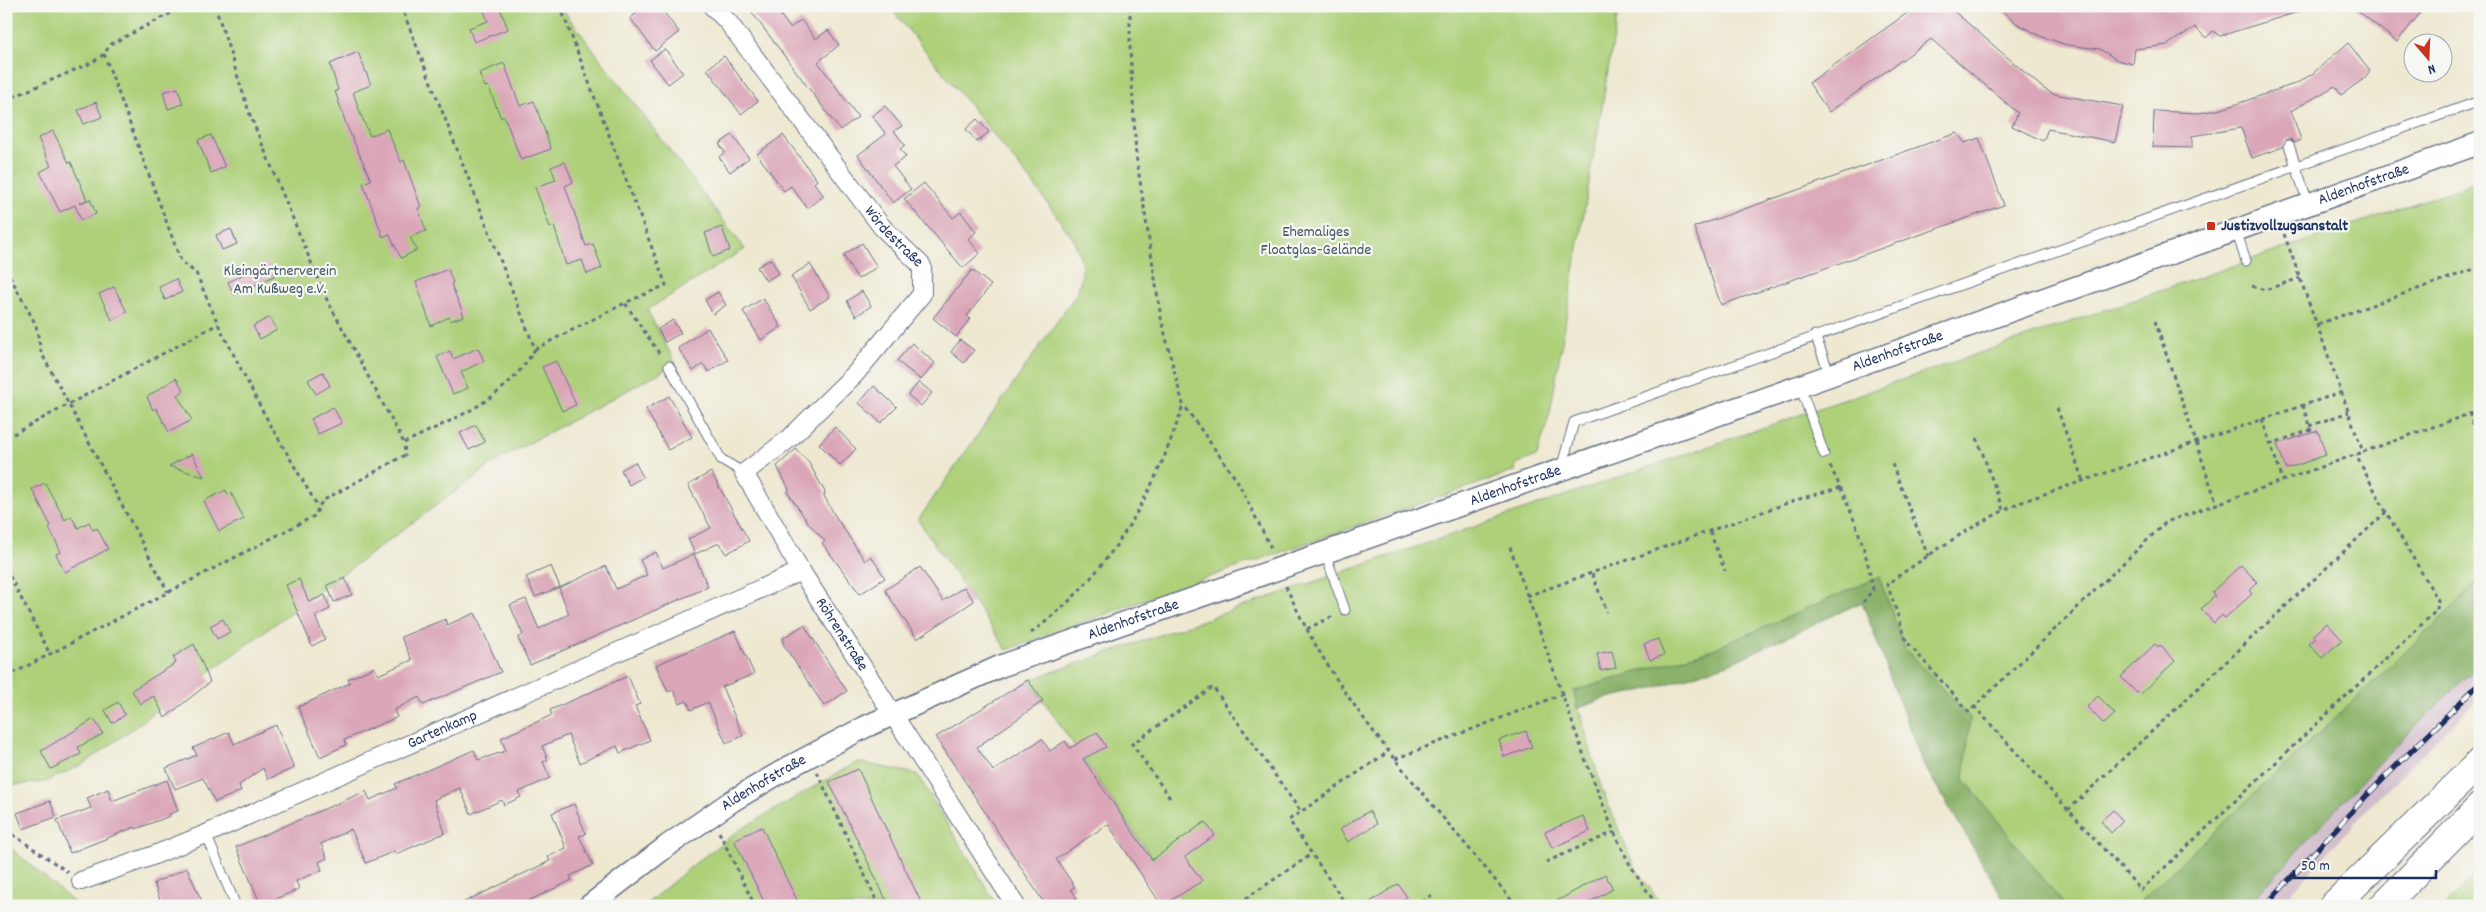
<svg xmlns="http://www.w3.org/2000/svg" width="2486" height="912" font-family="Dekko,sans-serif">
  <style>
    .industrial { fill: #d1bdcb }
    .green { fill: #add079; stroke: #64806c }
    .forest { fill: #8ab269; stroke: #527064 }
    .building { fill: #daa6b8 }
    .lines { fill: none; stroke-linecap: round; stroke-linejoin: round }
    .service-casing { stroke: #657086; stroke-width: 11 }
    .minor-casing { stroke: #657086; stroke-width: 20 }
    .tertiary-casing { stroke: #657086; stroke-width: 24 }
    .motorway-casing { stroke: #657086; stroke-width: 30 }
    .path { stroke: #657086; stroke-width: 3; stroke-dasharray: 4 4; stroke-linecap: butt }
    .service { stroke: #fff; stroke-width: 9 }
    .minor { stroke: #fff; stroke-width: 18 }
    .tertiary { stroke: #fff; stroke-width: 21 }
    .motorway { stroke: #fff; stroke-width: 28 }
    .rail-casing { stroke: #1b2f5e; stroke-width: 5.5 }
    .rail { stroke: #f6f6f2; stroke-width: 4; stroke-dasharray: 11; stroke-linecap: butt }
    .poi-dot { fill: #c8321e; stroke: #f6f6f2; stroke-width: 2 }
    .labels { text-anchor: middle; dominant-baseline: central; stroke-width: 4.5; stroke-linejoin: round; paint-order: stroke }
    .street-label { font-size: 16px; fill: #1b2f5e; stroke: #f6f6f2 }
    .poi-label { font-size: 16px; font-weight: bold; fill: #1b2f5e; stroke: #f6f6f2; text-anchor: start }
    .park-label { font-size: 16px; fill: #405765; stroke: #f6f6f2 }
  </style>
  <rect width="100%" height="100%" fill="#f6f6f2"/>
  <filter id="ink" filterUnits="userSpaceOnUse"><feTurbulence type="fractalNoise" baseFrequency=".02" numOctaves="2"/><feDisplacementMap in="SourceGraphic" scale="10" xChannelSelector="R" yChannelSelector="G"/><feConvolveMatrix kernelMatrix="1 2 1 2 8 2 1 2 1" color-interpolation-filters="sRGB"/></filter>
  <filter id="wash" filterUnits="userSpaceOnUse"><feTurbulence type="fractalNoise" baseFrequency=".0096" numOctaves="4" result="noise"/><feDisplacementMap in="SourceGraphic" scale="20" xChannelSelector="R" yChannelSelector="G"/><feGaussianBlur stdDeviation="1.12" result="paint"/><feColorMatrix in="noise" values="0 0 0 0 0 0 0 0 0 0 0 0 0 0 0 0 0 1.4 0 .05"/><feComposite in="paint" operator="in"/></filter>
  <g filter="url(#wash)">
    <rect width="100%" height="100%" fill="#eee8d0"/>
    <path class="industrial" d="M2480,665V697L2372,804L2279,906H2247L2357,786L2444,698Z"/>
    <g class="green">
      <path d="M6,6H563L566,14L745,249L647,310L675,362L663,371L498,460L87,762L45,782L6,786Z"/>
      <path d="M889,6H1619L1550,413L1537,456L1516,464L1515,471L1166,592L1007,650L918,520L1077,293L1082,275L1081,260L1074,240L1032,182Z"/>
      <path d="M2480,181V579L2448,612L2135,906H2065L1964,779L1970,718L1905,649L1879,578L1711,650L1574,691L1601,787L1634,866L1663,906H1185L1029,680Z"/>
      <path d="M857,762L917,774L994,900L981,906H644L698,861L741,829Z"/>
      <path d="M6,844L78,906H6Z"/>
      <path d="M2480,871V906H2444Z"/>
    </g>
    <g class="forest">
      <path d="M1879,577L1905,649L1970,718L1964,779L2065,906H2008L1922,762L1862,602L1731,663L1658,687L1603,699L1577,709L1574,691L1711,650Z"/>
      <path d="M2480,579V665C2397,740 2322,824 2247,906H2135L2448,612Z"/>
    </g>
    <g id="blocks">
      <g class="building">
        <path d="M482,6H499L508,29L474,42L469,28L488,21Z"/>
        <path d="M632,6H659L679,32L655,51L630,18L637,13Z"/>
        <path d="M747,6H774L790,28L801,20L816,39L828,30L839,45L818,62L858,117L840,130Z"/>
        <path d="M1917,6H1948L2044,89L2054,94L2123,106L2115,142L2048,129L2043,141L2012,126L2018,113L1931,39L1829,112L1809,83Z"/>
        <path d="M1996,6H2301V11L2220,36L2213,31L2206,38L2195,27L2167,45L2135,49L2133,64L2117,60L2100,49L2067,45L2040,36L2016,23Z"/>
        <path d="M2352,6H2426L2397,42Z"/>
        <path d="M2348,43L2370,70L2365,78L2341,95L2335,86L2291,111L2301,140L2295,143L2291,139H2287L2283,147L2252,158L2241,128L2192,136V148L2153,147L2154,111L2199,113L2222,109L2297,83L2312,74Z"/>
        <path d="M665,49L683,73L668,84L650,60Z"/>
        <path d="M358,52L371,85L353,92L361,115L370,136L387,129L401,162L404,160L421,207L418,208L426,231L410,237L417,250L401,258L389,234L383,237L363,183L371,180L346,124L335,91L338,90L330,64Z"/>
        <path d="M724,56L758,101L741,114L707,69Z"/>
        <path d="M504,63L520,106L534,101L551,149L521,160L504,116L501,118L488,86L485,87L479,73Z"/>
        <path d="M178,88L183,104L168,109L163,92Z"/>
        <path d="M96,102L102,117L84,124L78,110Z"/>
        <path d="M885,106L902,126L894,131L905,145L900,149L906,157L893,166L911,189L893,203L858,155L886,134L872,116Z"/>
        <path d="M977,119L989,132L977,142L966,129Z"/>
        <path d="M53,131L69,163L71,162L87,200L80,203L90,199L96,214L81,220L75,205L60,212L40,172L51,166L38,138Z"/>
        <path d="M1957,133L1965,143L1979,138L2004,205L1721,305L1694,227Z"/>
        <path d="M211,135L225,167L211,173L198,140Z"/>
        <path d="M732,135L749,158L730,172L719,157L725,152L719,144Z"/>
        <path d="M783,135L817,180L814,183L824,196L807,208L791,186L784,191L757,154Z"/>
        <path d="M565,162L573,182L565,186L586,246L593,244L602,268L587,274L582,260L566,265L554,226L550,227L535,187L556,180L551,167Z"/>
        <path d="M924,183L953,218L961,212L976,232L968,239L980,253L963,268L904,199Z"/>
        <path d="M722,227L730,250L713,257L705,233Z"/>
        <path d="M231,229L237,244L222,250L216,235Z"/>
        <path d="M862,243L877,267L858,279L843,255Z"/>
        <path d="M771,259L779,273L766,281L757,267Z"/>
        <path d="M268,262L274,276L234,295L228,282Z"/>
        <path d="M810,264L830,297L810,309L791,276Z"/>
        <path d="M448,269L453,283L451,284L464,316L450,321L449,317L431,326L416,282Z"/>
        <path d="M972,270L991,285L967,316L970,319L956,337L933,318Z"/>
        <path d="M176,279L182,292L165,300L159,287Z"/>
        <path d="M114,287L127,312L112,320L99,294Z"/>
        <path d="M862,291L871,306L856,316L847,301Z"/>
        <path d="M718,292L726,305L713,314L705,300Z"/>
        <path d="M763,298L781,327L761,340L743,311Z"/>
        <path d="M270,317L277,330L260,339L253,326Z"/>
        <path d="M673,320L681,333L665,342L658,329Z"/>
        <path d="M708,328L728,360L709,372L703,364L693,371L678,348Z"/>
        <path d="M960,340L974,350L964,363L951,352Z"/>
        <path d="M912,343L935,363L921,380L897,361Z"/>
        <path d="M478,348L484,361L461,372L468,388L453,394L437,357L450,351L453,359Z"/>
        <path d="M556,361L576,405L562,411L542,367Z"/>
        <path d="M323,372L330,386L316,394L308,380Z"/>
        <path d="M176,378L184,391L177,395L192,420L169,432L156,408L153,410L147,397Z"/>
        <path d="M919,382L932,393L921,406L908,395Z"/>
        <path d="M874,386L897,407L881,423L859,403Z"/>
        <path d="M669,396L692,437L668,450L646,409Z"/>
        <path d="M333,407L342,423L318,434L311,419Z"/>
        <path d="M476,425L485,442L469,450L460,433Z"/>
        <path d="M835,427L856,449L840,465L819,444Z"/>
        <path d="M2318,431L2326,455L2286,469L2277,444Z"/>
        <path d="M796,449L809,463L825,492L824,496L834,514L865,561L871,556L885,578L860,594L822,543L825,541L809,524L788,493L789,489L777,466Z"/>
        <path d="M192,454L204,477L169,466Z"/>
        <path d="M635,462L643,477L629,485L621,470Z"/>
        <path d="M711,472L749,541L726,554L719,543L695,554L688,539L711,528L688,485Z"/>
        <path d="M45,483L65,520L71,516L78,528L89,522L93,530L97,528L108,549L65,572L56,554L61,552L49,528L51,526L32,489Z"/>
        <path d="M226,490L228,495L231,493L244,519L219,531L204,501Z"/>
        <path d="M656,552L663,568L694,554L708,587L530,665L518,638L523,635L510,605L526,599L539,629L569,614L559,588L606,566L616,589L647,575L640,560Z"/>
        <path d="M2241,565L2257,582L2249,590L2252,594L2225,618L2222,615L2214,623L2201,609L2215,596L2212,592Z"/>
        <path d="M551,566L560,587L535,597L526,577Z"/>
        <path d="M920,567L943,601L964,587L974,601L917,639L885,590Z"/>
        <path d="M345,578L352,595L334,602L327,585Z"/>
        <path d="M299,579L309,602L325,595L330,609L315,616L325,639L312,646L286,585Z"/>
        <path d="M475,613L501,672L423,705L419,697L394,710L397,717L344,740L346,745L320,757L298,707L350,683L348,679L375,667L378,675L412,660L401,637L445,619L447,625Z"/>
        <path d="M223,619L230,632L217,639L210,626Z"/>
        <path d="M2327,623L2342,640L2322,658L2309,644L2316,638L2313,636Z"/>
        <path d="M804,625L847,691L824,706L783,644V638Z"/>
        <path d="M735,631L754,674L722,687L743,736L726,743L708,702L691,710L687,701L680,704L673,690L668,692L656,665Z"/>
        <path d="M1658,639L1664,655L1650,660L1644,644Z"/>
        <path d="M194,644L210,682L165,718L154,696L140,704L132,690L176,663L173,657Z"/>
        <path d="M2155,644L2158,647L2160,645L2175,661L2141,694L2139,692L2137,693L2121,677Z"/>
        <path d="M1612,651L1616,668L1601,671L1597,654Z"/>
        <path d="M628,676L640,704L635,706L650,740L620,753L617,746L580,763L568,735L542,746L548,760L543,762L550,778L519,792L521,797L504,805L502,800L471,814L460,788L434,800L445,833L396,854L395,851L366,863L351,829L321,844L327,858L319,862L322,870L296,881L299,889L261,905L236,847L366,791L370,800L397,788L395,784L474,750L478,760L506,751L501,738L552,715L550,710Z"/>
        <path d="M1028,680L1043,701L977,747L993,771L1042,739L1050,751L1065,741L1070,748L1097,732L1106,747L1083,759L1152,860L1205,822L1215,835L1185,857L1202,881L1162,906L1108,824L1056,859L1075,887L1071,889L1077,898L1065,906H1046L936,737Z"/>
        <path d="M2098,696L2115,714L2104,724L2087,707Z"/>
        <path d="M118,702L125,715L112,723L105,710Z"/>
        <path d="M94,719L103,734L78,747L81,754L51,769L41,751Z"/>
        <path d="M276,725L294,768L268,779L263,768L239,785L241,791L215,802L203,778L175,789L166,768L197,755L193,748L229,732L234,744Z"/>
        <path d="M1526,731L1532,747L1504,757L1499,740Z"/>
        <path d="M858,769L904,867L923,906H889L853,831L829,782Z"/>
        <path d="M167,780L178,811L169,814L170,816L136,829L135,827L70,853L57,820L91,808L87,798L108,789L112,801Z"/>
        <path d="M50,801L56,817L23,829L17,813Z"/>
        <path d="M574,804L586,834L579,836L593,865L570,876L572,880L518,906H456L550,861L548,857L566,848L552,813Z"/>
        <path d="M2113,810L2123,821L2111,833L2101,821Z"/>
        <path d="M1369,811L1377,824L1348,842L1340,829Z"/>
        <path d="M1583,816L1590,831L1552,848L1545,832Z"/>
        <path d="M762,827L785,876L800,906H766L758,889L734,840Z"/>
        <path d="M187,868L204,906H162L154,883Z"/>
        <path d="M1605,874L1613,889L1583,906H1548Z"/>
        <path d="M1398,884L1407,897L1394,906H1364Z"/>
      </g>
    </g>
  </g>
  <g filter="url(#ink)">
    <use href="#blocks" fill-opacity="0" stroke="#657086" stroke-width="1"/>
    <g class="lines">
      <g class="service-casing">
        <g id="service">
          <path d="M2289,145L2308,203"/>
          <path d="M2236,230L2246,261"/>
          <path d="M1815,335L1830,375"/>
          <path d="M669,366L721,459L744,473"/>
          <path d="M1800,386L1824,454"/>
          <path d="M1561,469L1574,422L2480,101"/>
          <path d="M1325,553L1345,610"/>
          <path d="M206,834L236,906"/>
        </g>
      </g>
      <g class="minor-casing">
        <g id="minor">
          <path id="s1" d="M712,6L728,22L882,227L922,266V294L855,374L790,438L744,473L801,571L1016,906"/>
          <path id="s2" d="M81,881L152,856L206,834L801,571"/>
        </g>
      </g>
      <g class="tertiary-casing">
        <g id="tertiary">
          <path id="s3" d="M589,906L667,846L732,801L791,766L865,727L1001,666L1800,386L2480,143"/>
        </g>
      </g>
      <g class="motorway-casing">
        <g id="motorway">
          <path d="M2333,906L2480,762"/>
          <path d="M2383,906L2480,807"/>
        </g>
      </g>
      <g class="path">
        <path d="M215,6L250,115L325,296L404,443"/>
        <path d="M401,6L535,349L625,303"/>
        <path d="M560,6L666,285L625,303L661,356"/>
        <path d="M1130,6V48L1136,155L1161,318L1178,386L1183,404L1238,482L1272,550"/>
        <path d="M104,54L181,261L196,273L218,324L262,410L318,507"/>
        <path d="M6,100L93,62L104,54L111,44L185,6"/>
        <path d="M2284,234L2363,452L2480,410"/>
        <path d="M6,269L36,325L41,352L168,592"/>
        <path d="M2252,286L2265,290L2300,278"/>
        <path d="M2155,321L2217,504"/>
        <path d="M2318,324L2480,267"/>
        <path d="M2342,392L2027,500C1976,521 1932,553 1887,584L1907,642L1969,712L2166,522L2363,452"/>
        <path d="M2303,405L2311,432"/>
        <path d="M2057,408L2083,481"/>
        <path d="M2469,413L2480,444"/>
        <path d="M2262,419L2283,481"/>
        <path d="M2309,426L2349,412"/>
        <path d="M6,438L218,324"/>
        <path d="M1977,438L2003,510"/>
        <path d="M2270,444L2311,430"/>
        <path d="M1892,464L1928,556"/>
        <path d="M1830,466C1849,504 1867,548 1873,590L1863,602"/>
        <path d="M1710,532L1725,571"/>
        <path d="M1510,547L1587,764L1614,832L1629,863L1657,906"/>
        <path d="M6,569L50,654"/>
        <path d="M1592,574L1607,612"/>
        <path d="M1286,586C1339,709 1434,802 1516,906"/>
        <path d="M1527,596L1796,500L1841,487"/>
        <path d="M1307,629L1333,616"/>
        <path d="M1031,633C1108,577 1155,494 1183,405"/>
        <path d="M6,677L316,515L318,507L324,500L405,455L404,443C456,417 504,402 535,349"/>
        <path d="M1974,706L2141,890L2437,610L2438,600L2386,512L2356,455"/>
        <path d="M1395,759L1563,694"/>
        <path d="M817,772L879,906"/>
        <path d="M1170,798L1132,744L1213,687L1301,812"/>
        <path d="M2068,810L2386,512"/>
        <path d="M6,830L68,872"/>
        <path d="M719,832L755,906"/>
        <path d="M1546,862L1614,832"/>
        <path d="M1239,903L1312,854"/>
        <path d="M1347,906L1289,820L1388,752"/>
        <path d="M1415,906L1432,895"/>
      </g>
      <use href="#service" class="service"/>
      <use href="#minor" class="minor"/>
      <use href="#tertiary" class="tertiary"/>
      <use href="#motorway" class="motorway"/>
      <g class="rail-casing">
        <path id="rail" d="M2265,906L2366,796L2480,683"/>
      </g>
      <use href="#rail" class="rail"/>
    </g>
  </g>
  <rect class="poi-dot" x="2206" y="221" width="10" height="10" rx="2.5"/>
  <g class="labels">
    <g class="street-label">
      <text stroke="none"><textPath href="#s3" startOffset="1924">Aldenhofstraße</textPath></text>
      <text stroke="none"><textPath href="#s1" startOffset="294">Wördestraße</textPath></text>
      <text stroke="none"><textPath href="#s3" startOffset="1429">Aldenhofstraße</textPath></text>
      <text stroke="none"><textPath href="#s3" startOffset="1024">Aldenhofstraße</textPath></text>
      <text stroke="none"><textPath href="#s3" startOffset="619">Aldenhofstraße</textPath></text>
      <text stroke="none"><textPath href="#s1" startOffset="805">Röhrenstraße</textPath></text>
      <text stroke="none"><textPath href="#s2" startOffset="392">Gartenkamp</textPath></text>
      <text stroke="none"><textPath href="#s3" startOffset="214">Aldenhofstraße</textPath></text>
    </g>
    <g class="poi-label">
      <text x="2221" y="226">Justizvollzugsanstalt</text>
    </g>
    <g class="park-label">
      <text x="1316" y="232">Ehemaliges<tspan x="1316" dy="18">Floatglas-Gelände</tspan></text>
      <text x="280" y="271">Kleingärtnerverein<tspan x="280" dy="18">Am Kußweg e.V.</tspan></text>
    </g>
  </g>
  <rect width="2486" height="912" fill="none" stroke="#f6f6f2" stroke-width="25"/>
  <g transform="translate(2428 58) rotate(161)"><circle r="24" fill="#f6f6f2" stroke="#9ea6b7"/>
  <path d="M0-4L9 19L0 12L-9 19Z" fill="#c8321e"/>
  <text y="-8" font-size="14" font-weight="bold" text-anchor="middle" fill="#1b2f5e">N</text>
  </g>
  <path d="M2294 870v8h142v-8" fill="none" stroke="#1b2f5e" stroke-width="2.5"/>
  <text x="2301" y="870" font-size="15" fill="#1b2f5e" stroke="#f6f6f2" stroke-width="4" paint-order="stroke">50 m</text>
</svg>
